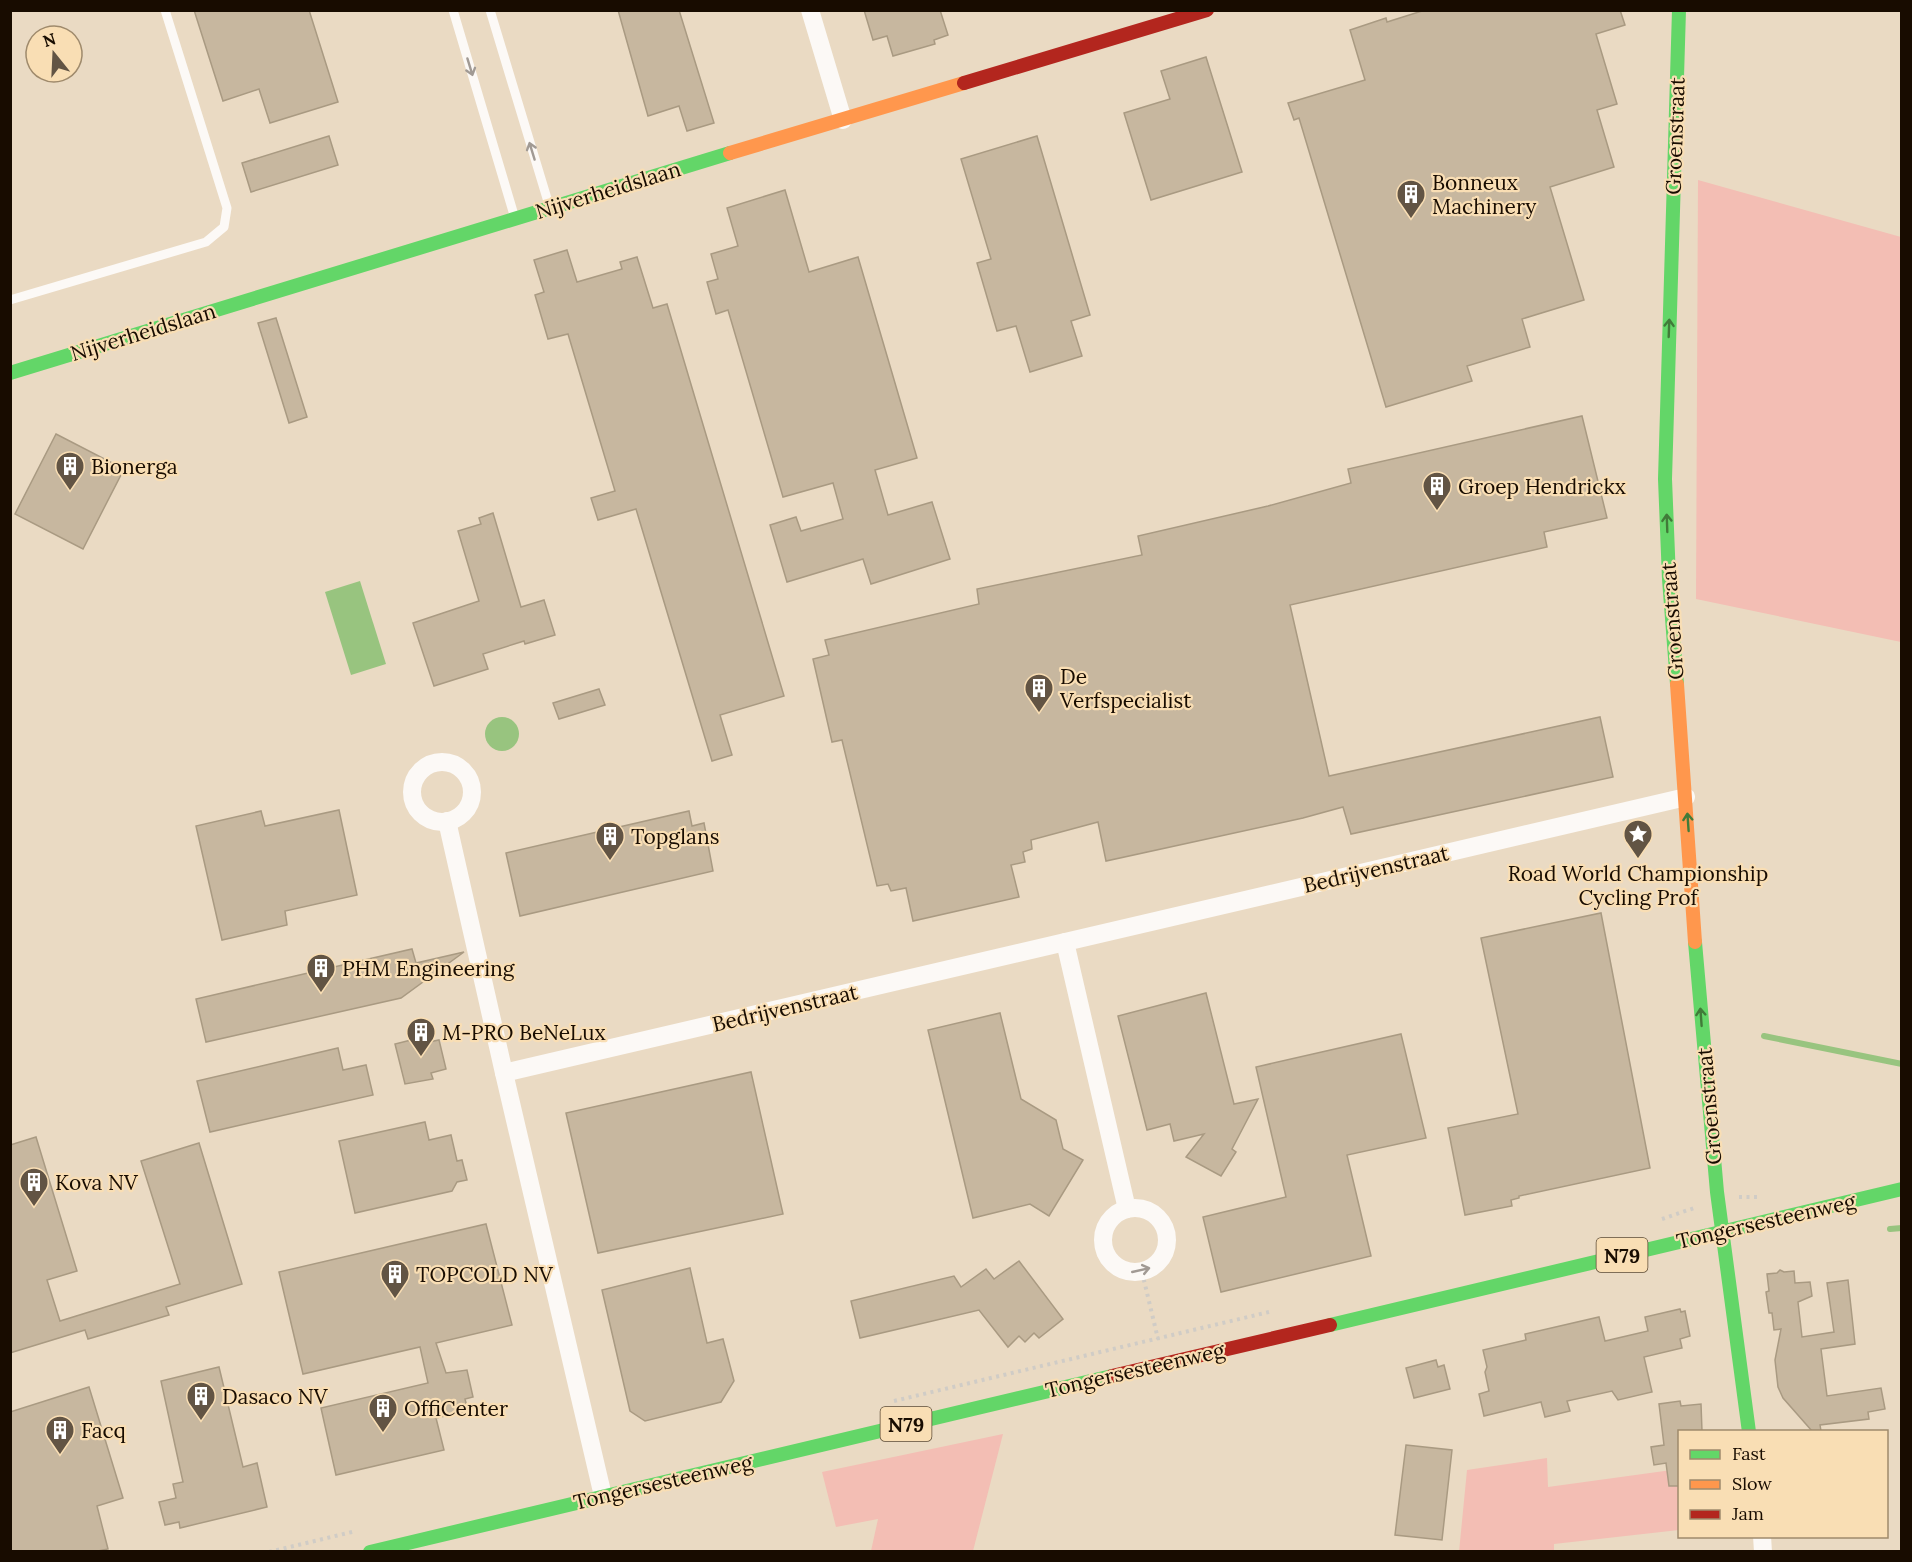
<svg xmlns="http://www.w3.org/2000/svg" width="1912" height="1562" font-family="Lora,serif">
  <style>
    .green { fill: #f3beb4 }
    .water { fill: #98c47f }
    .lines { fill: none; stroke-linecap: round; stroke-linejoin: round }
    .stream { stroke: #98c47f; stroke-width: 6 }
    .building { fill: #c7b79f; stroke: #a99a82; stroke-width: 1.5 }
    .path { stroke: #d0ccc6; stroke-width: 4; stroke-dasharray: 3 4.5; stroke-linecap: butt }
    .lane { stroke: #fcf9f6; stroke-width: 9 }
    .street { stroke: #fcf9f6; stroke-width: 18 }
    .fast { stroke: #63d668; stroke-width: 14 }
    .slow { stroke: #ff974d; stroke-width: 14 }
    .jam { stroke: #b3261e; stroke-width: 14 }
    .oneway { stroke: #a19a94 }
    .oneway2 { stroke: #417b39 }
    .labels { text-anchor: middle; dominant-baseline: central; stroke-width: 4.5; stroke-linejoin: round; paint-order: stroke }
    .shield { fill: #f9deb4; stroke: #5c4b36; stroke-width: 1.5 }
    .shield-label { font-size: 20px; font-weight: bold; fill: #180c00 }
    .street-label { font-size: 21px; fill: #180c00; stroke: #f9deb4 }
    .poi-label { font-size: 21px; fill: #180c00; stroke: #f9deb4; text-anchor: start }
  </style>
  <rect width="100%" height="100%" fill="#eadac3"/>
  <g class="green">
    <path d="M1698,180L1901,237V642L1696,599Z"/>
    <path d="M1003,1434L973,1551H871L878,1519L836,1527L822,1472Z"/>
    <path d="M1547,1458L1548,1487L1679,1469V1530L1554,1544V1551L1459,1552L1467,1470Z"/>
  </g>
  <g class="water">
    <path d="M360,581L386,664L351,675L325,592Z"/>
    <circle cx="502" cy="734" r="17"/>
  </g>
  <g class="lines">
    <g class="stream">
      <path d="M1764,1036L1902,1064"/>
      <path d="M1890,1229L1902,1228"/>
    </g>
  </g>
  <g class="building">
    <path d="M194,10H309L338,102L270,123L259,89L223,101Z"/>
    <path d="M618,10H679L714,123L687,131L679,106L648,116Z"/>
    <path d="M864,10H940L948,35L934,40L935,44L893,56L887,36L873,40Z"/>
    <path d="M1425,10H1620L1625,25L1596,34L1617,104L1597,110L1614,167L1550,187L1584,300L1522,319L1530,347L1467,366L1472,381L1386,407L1299,118L1294,120L1288,103L1365,80L1350,30L1386,18L1387,22Z"/>
    <path d="M1206,57L1242,172L1151,200L1124,113L1170,99L1161,71Z"/>
    <path d="M329,136L338,165L251,192L242,163Z"/>
    <path d="M1037,136L1090,315L1071,321L1082,356L1030,372L1016,326L997,331L977,263L991,259L961,159Z"/>
    <path d="M785,190L809,272L858,257L917,458L875,470L888,515L932,502L950,559L871,584L863,559L787,582L770,525L796,517L801,531L843,519L833,483L783,497L728,310L716,314L707,282L718,279L711,254L738,246L727,208Z"/>
    <path d="M567,250L577,282L622,269L620,262L637,257L653,308L667,304L784,696L720,715L732,755L712,761L636,509L598,520L591,498L615,491L568,334L548,339L535,295L544,292L534,260Z"/>
    <path d="M276,318L307,417L289,423L258,323Z"/>
    <path d="M1582,416L1607,518L1544,532L1547,547L1290,605L1329,776L1600,717L1613,777L1351,834L1343,807L1303,818L1106,861L1098,822L1031,840L1032,849L1023,852L1025,862L1011,865L1019,897L913,921L906,888L891,891L888,884L877,886L842,740L832,742L813,659L829,655L825,640L979,604L977,589L1142,555L1138,536L1268,506L1351,483L1348,469Z"/>
    <path d="M56,434L124,469L83,549L15,514Z"/>
    <path d="M493,513L521,607L544,600L555,635L525,644L524,641L483,654L488,669L434,686L413,623L479,601L458,531L481,524L479,518Z"/>
    <path d="M599,689L605,705L559,719L553,703Z"/>
    <path d="M339,810L357,895L285,911L287,925L222,940L196,826L261,811L265,826Z"/>
    <path d="M689,811L692,826L704,823L713,871L520,916L506,853Z"/>
    <path d="M1601,913L1650,1168L1519,1196V1198L1511,1200L1512,1206L1465,1215L1448,1128L1518,1114L1481,938Z"/>
    <path d="M412,949L416,963L464,952L401,998L206,1042L196,999Z"/>
    <path d="M1206,993L1234,1104L1258,1099L1232,1149L1236,1152L1221,1176L1186,1157L1204,1134L1174,1141L1170,1124L1147,1130L1118,1016Z"/>
    <path d="M1000,1013L1021,1099L1056,1120L1063,1149L1083,1160L1049,1216L1030,1204L973,1218L928,1030Z"/>
    <path d="M1401,1034L1426,1138L1347,1155L1371,1256L1221,1292L1203,1217L1286,1197L1256,1067Z"/>
    <path d="M423,1037L424,1043L439,1040L446,1069L431,1073L433,1079L405,1084L395,1044Z"/>
    <path d="M338,1048L343,1070L366,1065L373,1095L210,1132L197,1081Z"/>
    <path d="M751,1072L783,1214L598,1253L566,1113Z"/>
    <path d="M425,1122L429,1140L451,1135L457,1161L462,1160L467,1180L457,1182L452,1191L355,1213L339,1141Z"/>
    <path d="M36,1137L77,1271L47,1280L60,1321L180,1284L141,1161L199,1143L242,1284L166,1307L169,1315L88,1339L85,1330L10,1353V1145Z"/>
    <path d="M486,1224L512,1325L436,1343L446,1373L467,1370L473,1397L465,1399L468,1411L436,1418L444,1450L336,1475L321,1408L428,1383L420,1347L303,1374L279,1272Z"/>
    <path d="M1019,1261L1063,1319L1039,1338L1034,1333L1025,1342L1019,1336L1008,1347L979,1310L860,1338L851,1301L954,1276L961,1287L986,1269L994,1279Z"/>
    <path d="M690,1268L707,1343L723,1339L734,1381L721,1402L645,1421L630,1411L602,1290Z"/>
    <path d="M1780,1270L1784,1272L1794,1271L1795,1283L1810,1282L1812,1296L1798,1302L1802,1337L1834,1332L1827,1283L1848,1280L1855,1344L1821,1349L1827,1396L1881,1388L1885,1409L1868,1412L1869,1419L1820,1425L1821,1431H1812L1783,1398L1778,1387L1775,1360L1781,1329L1774,1330L1772,1313H1769L1766,1292L1769,1291L1767,1274L1777,1273Z"/>
    <path d="M1680,1309L1681,1312L1685,1311L1690,1336L1680,1339L1682,1348L1644,1357L1652,1392L1618,1400L1612,1391L1567,1401L1570,1411L1545,1417L1541,1402L1484,1416L1479,1394L1489,1391L1485,1372L1487,1367L1483,1350L1526,1340L1525,1334L1599,1317L1605,1341L1648,1331L1645,1317Z"/>
    <path d="M1436,1360L1438,1367L1444,1365L1450,1389L1414,1398L1406,1368Z"/>
    <path d="M219,1367L243,1467L257,1463L267,1507L180,1528L179,1522L165,1525L159,1502L176,1498L173,1484L183,1482L161,1381Z"/>
    <path d="M89,1387L123,1498L97,1506L108,1549L98,1551H10V1412Z"/>
    <path d="M1680,1401L1681,1406L1701,1404L1702,1431H1680V1486H1669L1666,1463L1654,1465L1651,1447L1664,1445L1659,1404Z"/>
    <path d="M1406,1445L1452,1450L1442,1540L1395,1535Z"/>
  </g>
  <g class="lines">
    <g class="path">
      <path d="M1739,1197H1759"/>
      <path d="M1662,1219L1697,1207"/>
      <path d="M1142,1272L1158,1339"/>
      <path d="M894,1401L1269,1312"/>
      <path d="M269,1552L356,1531"/>
    </g>
    <g class="lane">
      <path d="M453,10L514,215"/>
      <path d="M490,10L549,205"/>
      <path d="M10,300L206,242L224,227L227,208L165,10"/>
    </g>
    <g class="street">
      <path d="M810,10L843,120"/>
      <circle cx="442" cy="792" r="30"/>
      <path d="M447,821L504,1073L603,1496"/>
      <path d="M1065,942L1127,1209"/>
      <path d="M504,1073L1686,797"/>
      <circle cx="1135" cy="1240" r="32"/>
      <path d="M1762,1536L1763,1552"/>
    </g>
    <g class="fast">
      <path d="M10,373L730,153"/>
      <path d="M1677,684L1669,579L1665,479L1679,10"/>
      <path d="M1695,942L1717,1192L1749,1432"/>
      <path d="M1330,1325L1902,1189"/>
      <path d="M370,1552L1112,1376"/>
    </g>
    <g class="slow">
      <path d="M730,153L964,83"/>
      <path d="M1677,684L1695,942"/>
    </g>
    <g class="jam">
      <path d="M964,83L1207,10"/>
      <path d="M1112,1376L1330,1325"/>
    </g>
  </g>
  <defs><path id="oneway-shaft" d="M-6 0H5M1.5-3L5.5 0L1.5 3" fill="none" stroke-width="1.6" stroke-linecap="round" stroke-linejoin="round" transform="scale(1.5)"/></defs>
  <g class="oneway">
    <use href="#oneway-shaft" transform="translate(470 67) rotate(73)"/>
    <use href="#oneway-shaft" transform="translate(532 151) rotate(-107)"/>
    <use href="#oneway-shaft" transform="translate(1141 1270) rotate(-13)"/>
  </g>
  <g class="oneway2">
    <use href="#oneway-shaft" transform="translate(1669 328) rotate(-88)"/>
    <use href="#oneway-shaft" transform="translate(1667 523) rotate(-92)"/>
    <use href="#oneway-shaft" transform="translate(1688 822) rotate(-94)"/>
    <use href="#oneway-shaft" transform="translate(1701 1017) rotate(-94)"/>
  </g>
  <defs>
    <g id="building-pin" transform="scale(1.5)"><path d="M0 17L-7.5 6A9.5 9.5 0 1 1 7.5 6Z" fill="#625444" stroke="#f9deb4"/><path d="M-4-6H4V6H1V3H-1V6H-4ZM-2.5-4.3h1.7v1.8h-1.7ZM.8-4.3h1.7v1.8H.8ZM-2.5-1h1.7V.8h-1.7ZM.8-1h1.7V.8H.8Z" fill="#fff"/></g>
    <g id="sight-pin" transform="scale(1.5)"><path d="M0 17L-7.5 6A9.5 9.5 0 1 1 7.5 6Z" fill="#625444" stroke="#f9deb4"/><path d="M0-6L1.8-2.2L6-1.7L2.9 1.2L3.7 5.4L0 3.3L-3.7 5.4L-2.9 1.2L-6-1.7L-1.8-2.2Z" fill="#fff"/></g>
  </defs>
  <g fill-rule="evenodd">
    <use href="#building-pin" x="1411" y="194"/>
    <use href="#building-pin" x="70" y="466"/>
    <use href="#building-pin" x="1437" y="486"/>
    <use href="#building-pin" x="1039" y="688"/>
    <use href="#sight-pin" x="1638" y="834"/>
    <use href="#building-pin" x="610" y="836"/>
    <use href="#building-pin" x="321" y="968"/>
    <use href="#building-pin" x="421" y="1032"/>
    <use href="#building-pin" x="34" y="1182"/>
    <use href="#building-pin" x="395" y="1274"/>
    <use href="#building-pin" x="201" y="1396"/>
    <use href="#building-pin" x="383" y="1408"/>
    <use href="#building-pin" x="60" y="1430"/>
  </g>
  <g class="labels">
    <g class="shield">
      <rect x="1596.5" y="1238" width="51" height="34" rx="4.5"/>
      <rect x="880.5" y="1407" width="51" height="34" rx="4.5"/>
    </g>
    <g class="shield-label">
      <text x="1622" y="1255">N79</text>
      <text x="906" y="1424">N79</text>
    </g>
    <g class="street-label">
      <text transform="translate(1675 136) rotate(-88)">Groenstraat</text>
      <text transform="translate(608 190) rotate(-17)">Nijverheidslaan</text>
      <text transform="translate(143 332) rotate(-17)">Nijverheidslaan</text>
      <text transform="translate(1672 621) rotate(-94)">Groenstraat</text>
      <text transform="translate(1376 869) rotate(-13)">Bedrijvenstraat</text>
      <text transform="translate(785 1008) rotate(-13)">Bedrijvenstraat</text>
      <text transform="translate(1709 1106) rotate(-95)">Groenstraat</text>
      <text transform="translate(1766 1221) rotate(-13)">Tongersesteenweg</text>
      <text transform="translate(1135 1370) rotate(-13)">Tongersesteenweg</text>
      <text transform="translate(663 1482) rotate(-13)">Tongersesteenweg</text>
    </g>
    <g class="poi-label">
      <text x="1432" y="182">Bonneux<tspan x="1432" dy="24">Machinery</tspan></text>
      <text x="91" y="466">Bionerga</text>
      <text x="1458" y="486">Groep Hendrickx</text>
      <text x="1060" y="676">De<tspan x="1060" dy="24">Verfspecialist</tspan></text>
      <text x="631" y="836">Topglans</text>
      <text x="1638" y="873" text-anchor="middle">Road World Championship<tspan x="1638" dy="24">Cycling Prof</tspan></text>
      <text x="342" y="968">PHM Engineering</text>
      <text x="442" y="1032">M-PRO BeNeLux</text>
      <text x="55" y="1182">Kova NV</text>
      <text x="416" y="1274">TOPCOLD NV</text>
      <text x="222" y="1396">Dasaco NV</text>
      <text x="404" y="1408">OffiCenter</text>
      <text x="81" y="1430">Facq</text>
    </g>
  </g>
  <rect width="1912" height="1562" fill="none" stroke="#180c00" stroke-width="24"/>
  <rect x="1678" y="1430" width="210" height="108" fill="#f9deb4" stroke="#9f8a6c" stroke-width="1.5"/>
  <rect x="1690" y="1450" width="30" height="9" fill="#63d668" stroke="#9f8a6c" stroke-width="1.5"/>
  <text x="1732" y="1460" font-size="18" fill="#180c00">Fast</text>
  <rect x="1690" y="1480" width="30" height="9" fill="#ff974d" stroke="#9f8a6c" stroke-width="1.5"/>
  <text x="1732" y="1490" font-size="18" fill="#180c00">Slow</text>
  <rect x="1690" y="1510" width="30" height="9" fill="#b3261e" stroke="#9f8a6c" stroke-width="1.5"/>
  <text x="1732" y="1520" font-size="18" fill="#180c00">Jam</text>
  <g transform="translate(54 54) rotate(342)"><circle r="28" fill="#f9deb4" stroke="#9f8a6c" stroke-width="1.5"/>
  <path d="M0-4.5L10 22L0 15L-10 22Z" fill="#625444"/>
  <text y="-9" font-size="16" font-weight="bold" text-anchor="middle" fill="#180c00">N</text>
  </g>
</svg>
